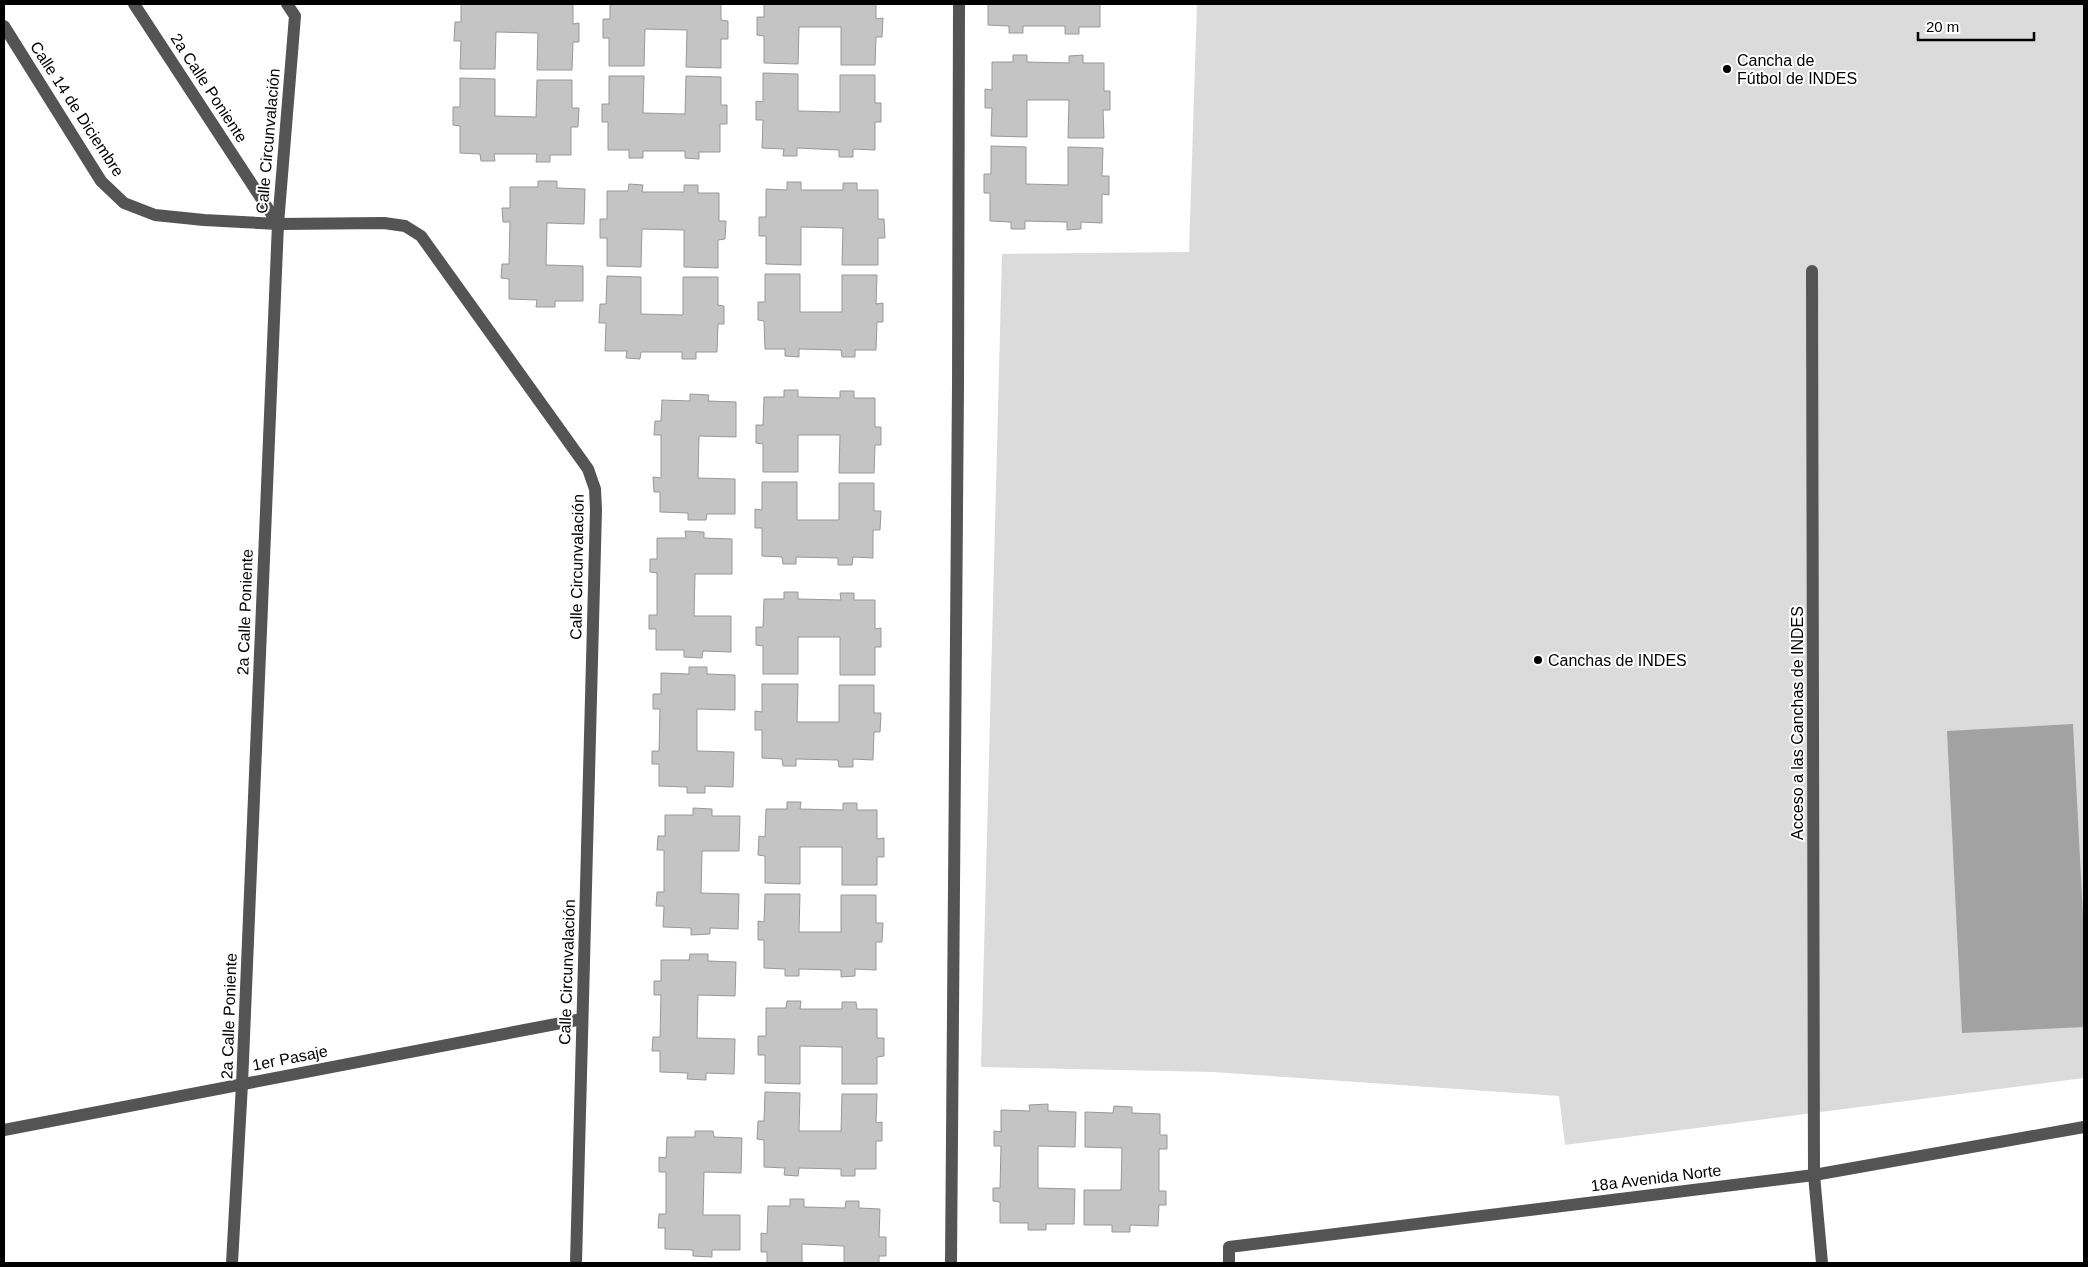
<svg xmlns="http://www.w3.org/2000/svg" width="2088" height="1267" font-family="Helvetica,sans-serif">
  <style>
    .green { fill: #dbdbdb }
    .water { fill: #a2a2a2 }
    .building { fill: #c4c4c4; stroke: #989898 }
    .lines { fill: none; stroke-linecap: round; stroke-linejoin: round }
    .minor { stroke: #545454; stroke-width: 12 }
    .poi-dot { fill: #000; stroke: #fff; stroke-width: 2 }
    .labels { text-anchor: middle; dominant-baseline: central; stroke-width: 4; stroke-linejoin: round; paint-order: stroke }
    .poi-label { font-size: 16px; fill: #000; stroke: #fff; text-anchor: start }
    .street-label { font-size: 16px; fill: #000; stroke: #fff }
  </style>
  <rect width="100%" height="100%" fill="#fff"/>
  <path class="green" d="M1197,4H2084V1078L1565,1145L1559,1096L1213,1072L981,1067L1002,254L1189,252Z"/>
  <path class="water" d="M2073,724L2084,935V1027L1962,1033L1947,731Z"/>
  <g class="building">
    <path d="M461,4H573V24L579,23V42H573L572,70H537L538,33L496,32L495,69H460L461,41H454L455,22H461Z"/>
    <path d="M610,4H721V20L728,21V39H721V68L686,67L687,30L645,29L644,66H609V38H603V19H610Z"/>
    <path d="M764,4H876V19L883,18L882,37H876L875,65H841V27H799L798,64L764,63V36L757,35V17H764Z"/>
    <path d="M988,4H1100V27H1079V34H1065V26H1023V33H1009V26L988,25Z"/>
    <path d="M1013,55H1027V62L1069,63V56L1083,55V63H1104V91H1110V110H1103L1104,138H1068L1069,100H1027V137L991,136L992,108H985V89L992,90V62H1013Z"/>
    <path d="M763,73L798,74V111L840,112V75H875V103H881V122H875V150L853,149V157H839V150L797,148V156H783L784,149L762,148L763,120H756V101L763,102Z"/>
    <path d="M609,76H644L643,113L685,114L686,76L721,77V105H727V124H720V152H699V159L685,158V151H643V158H629V150H608V122H602V104H609Z"/>
    <path d="M460,78L495,79V116L536,117L537,80H572V108H579L578,127H571V155H550V162H536L537,154H494L495,161H481L480,154L460,153V126L453,125V107H460Z"/>
    <path d="M991,146L1026,147V184L1068,185V147L1103,148L1102,176H1109V195L1102,194V223L1081,222V229L1067,230V222L1025,221V229H1011V222L990,221V193H984V174H991Z"/>
    <path d="M538,181H557V188L585,189L584,224L547,223L546,265L583,266V301H555V307H536L537,300L509,299V279L501,278L502,264H509L510,222H503L502,208H510V187H538Z"/>
    <path d="M787,182H801V190H843V183H857V190H878V219H884L885,238H878V265H842L843,228L801,227V265L766,264V236H759V217H766V189L787,190Z"/>
    <path d="M629,184L643,185L642,192H684V185H698V193H719V221H726L725,239L718,240V268L684,267V230L642,229L641,267L607,266V238H600V219H607V191H628Z"/>
    <path d="M765,274H800V312H842V275H877L876,304L883,303V322H877L876,350H855V357H842L841,350L799,349V357L785,356V349H765L764,321L758,320V302H765Z"/>
    <path d="M607,276L641,277V314L683,315V277H718V305L724,306V324H718L717,352H696V359H682V352H641L640,359L626,358L627,351H605L606,323H599L600,304H606Z"/>
    <path d="M784,390H798V397L840,398V391H854V398H875V427H881V445H875L874,473H839L840,435H798V472H763V444L756,443V425H763L764,397H784Z"/>
    <path d="M690,394L709,395L708,401L736,402V437L699,436L698,478L735,479V514H707L706,520H688V513L660,512V492H654L653,477L661,478V435H654L655,421H661L662,400L690,401Z"/>
    <path d="M762,482H797V520H839V483H874V511H881L880,530H873V558L853,557L852,565H838V558L796,557V564H783L782,557L762,556V528H755V509L762,510Z"/>
    <path d="M685,531L704,532V538L732,539V574H695L694,616H731V652L703,651L702,658L684,657V650H656V629H649V615H657V573L650,572V559H657V538H686Z"/>
    <path d="M784,592H798V599L841,600L840,593H854V600H875V629L881,628V647H875V675H840V637H798V674H763V646L756,645V627H763L764,599H784Z"/>
    <path d="M689,667H707V674L735,675V710L697,709V751L734,752L733,787L705,786V793H687V787L659,786V764H652V751H659L660,709H653V694H661V673L689,674Z"/>
    <path d="M762,684H798L797,722H839V685H874V713H881L880,732H874L873,760L853,759V767H839L838,760L796,759V766H783L782,759L762,758V730H755V711L762,712Z"/>
    <path d="M787,802H801L800,809L843,810V803H857V810H877V839L884,838V857H877V885H842V847H800V884L765,883V856L758,855L759,836L765,837L766,809H787Z"/>
    <path d="M693,808L712,809V816H740L739,851H702L701,893L739,894L738,929L710,928V934L691,935V928L663,927L664,906H656L657,892H664V850H657L658,836H665V815H693Z"/>
    <path d="M765,894H800L799,932H841V895H876V923H883L882,942H876V970L855,969V976L841,977V970L799,969V976H785V969L764,968V940H758V921L764,922Z"/>
    <path d="M690,954H708V961L736,962L735,996L698,995L697,1038L735,1039L734,1074L706,1073V1080L687,1079L688,1073L660,1072V1051H652L653,1037H660L661,995H654V981H661V960H689Z"/>
    <path d="M787,1001H801L800,1009H842V1002H856L857,1009H877V1038H884V1056L877,1057V1084H842V1047L800,1046V1084L765,1083V1055H758V1036H766V1008H786Z"/>
    <path d="M765,1092L800,1093L799,1131H841L842,1094H877L876,1123L882,1122V1141H876V1169H855V1176H841V1169L799,1168L798,1176L784,1175L785,1168L764,1167V1140L757,1139L758,1121H764Z"/>
    <path d="M1048,1104V1111L1076,1112L1075,1147L1038,1146V1188L1075,1189L1074,1224H1046V1230H1028V1223H1000V1202L993,1201V1188H1000L1001,1146H994V1131L1001,1132V1110L1030,1111L1029,1105Z"/>
    <path d="M1114,1106L1132,1107V1113L1160,1114V1135H1167V1149H1159V1191H1166V1205H1159L1158,1226L1130,1225V1232H1112V1225H1084V1190H1121L1122,1148L1085,1147V1112L1113,1113Z"/>
    <path d="M695,1131H713L714,1137L742,1138L741,1173L704,1172L703,1215H740V1250H712V1257L693,1256V1250L665,1249V1228H658L659,1214H666V1172H659V1157L666,1158L667,1137H695Z"/>
    <path d="M790,1199H804V1207L845,1208L846,1201H859V1208L880,1209L879,1237H886V1256H879V1263H844V1246L802,1244V1263H767V1252H761V1233L767,1234L768,1206H790Z"/>
  </g>
  <g class="lines">
    <g class="minor">
      <path d="M134,4L278,224"/>
      <path d="M4,26L101,181L124,203L155,215L204,220L278,224L384,223L405,226L421,236L588,469L595,489L596,510L576,1263"/>
      <path d="M1812,271L1814,1175L1822,1263"/>
      <path d="M4,1130L582,1019"/>
      <path d="M232,1263L242,1084L278,224L295,16L287,4"/>
      <path d="M951,1263L958,386L959,4"/>
      <path d="M1229,1263V1247L1814,1175L2084,1127"/>
    </g>
  </g>
  <g class="poi-dot">
    <circle cx="1727" cy="69" r="5"/>
    <circle cx="1538" cy="660" r="5"/>
  </g>
  <g class="labels">
    <g class="poi-label">
      <text x="1737" y="60">Cancha de<tspan x="1737" dy="18">Fútbol de INDES</tspan></text>
      <text x="1548" y="660">Canchas de INDES</text>
    </g>
    <g class="street-label">
      <text transform="translate(209 88) rotate(57)">2a Calle Poniente</text>
      <text transform="translate(77 109) rotate(57)">Calle 14 de Diciembre</text>
      <text transform="translate(268 141) rotate(-85)">Calle Circunvalación</text>
      <text transform="translate(577 567) rotate(-89)">Calle Circunvalación</text>
      <text transform="translate(245 612) rotate(-88)">2a Calle Poniente</text>
      <text transform="translate(1797 723) rotate(-90)">Acceso a las Canchas de INDES</text>
      <text transform="translate(567 972) rotate(-88)">Calle Circunvalación</text>
      <text transform="translate(229 1016) rotate(-88)">2a Calle Poniente</text>
      <text transform="translate(290 1058) rotate(-11)">1er Pasaje</text>
      <text transform="translate(1656 1178) rotate(-7)">18a Avenida Norte</text>
    </g>
  </g>
  <rect width="2088" height="1267" fill="none" stroke="#000000" stroke-width="10"/>
  <path d="M1918 32v8h116v-8" fill="none" stroke="#000000" stroke-width="2.5"/>
  <text x="1926" y="32" font-size="15" fill="#000000" stroke="#ffffff" stroke-width="4" paint-order="stroke">20 m</text>
</svg>
